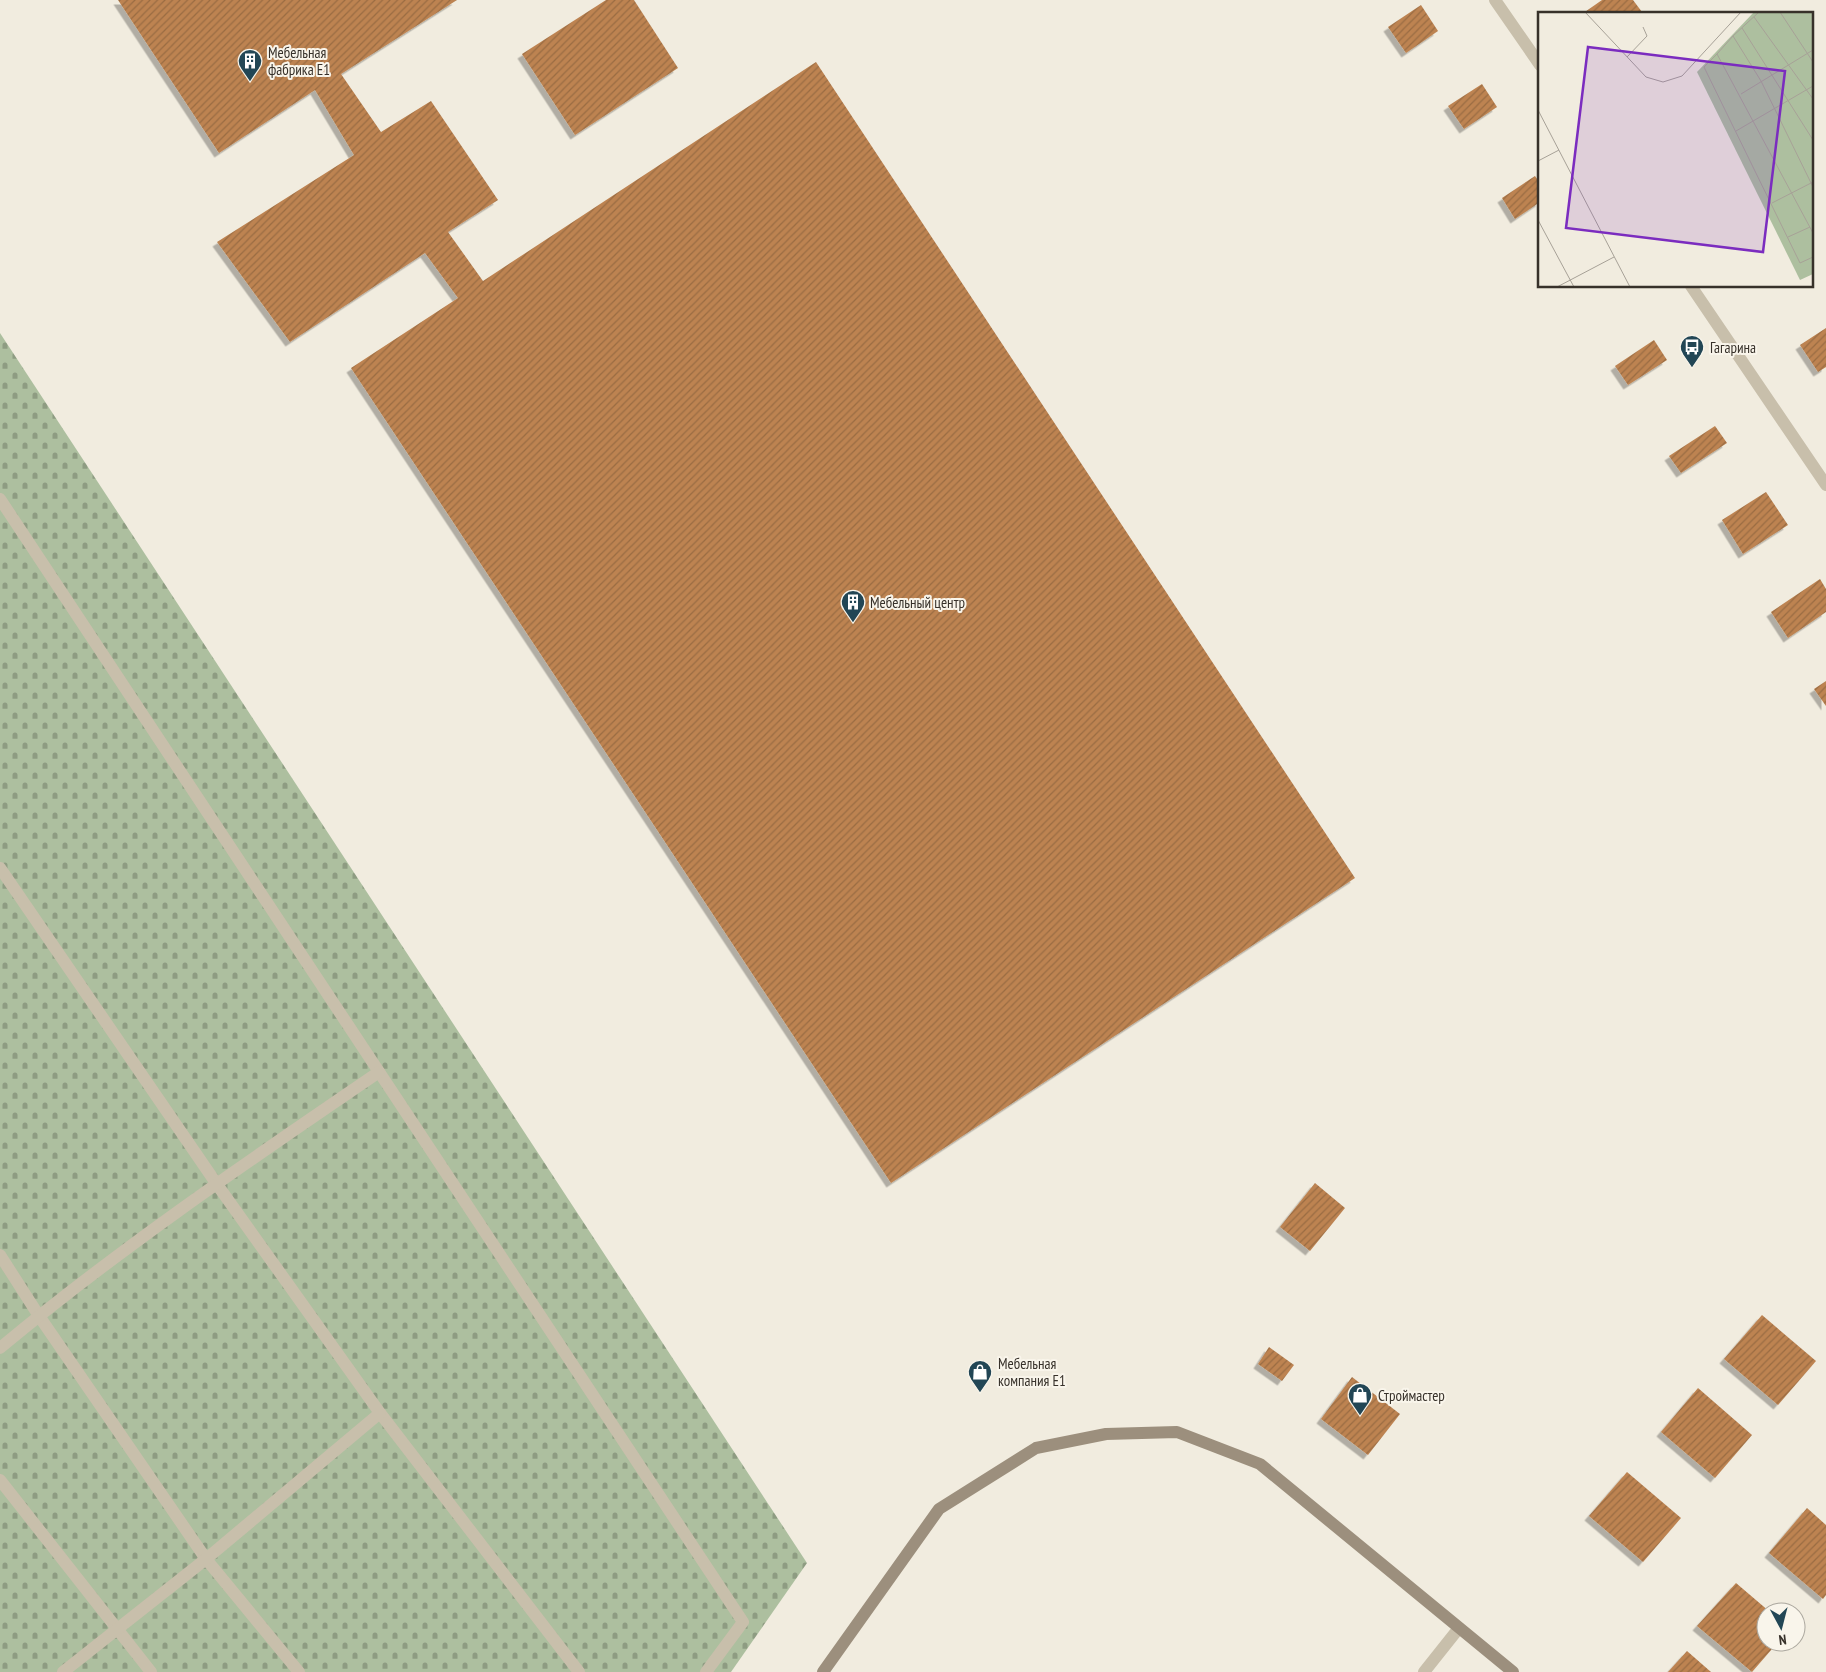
<svg xmlns="http://www.w3.org/2000/svg" width="1826" height="1672" font-family="'PT Sans Narrow',sans-serif">
  <style>
    .cemetery { fill: url(#cemetery-stones) }
    .building { fill: url(#building-hatch); filter: url(#shadow) }
    .lines { fill: none; stroke-linecap: round; stroke-linejoin: round }
    .lane { stroke: #c8bfab; stroke-width: 12 }
    .street { stroke: #c8bfab; stroke-width: 12 }
    .secondary { stroke: #9c8f7d; stroke-width: 12 }
    .labels { text-anchor: middle; dominant-baseline: central; stroke-width: 4; stroke-linejoin: round; paint-order: stroke }
    .poi-label { font-size: 15px; fill: #37312a; stroke: #f9f5eb; text-anchor: start }
    .inset-road { fill: none; stroke: #a7a197; stroke-width: 1 }
    .view { fill: #7b2cbf; fill-opacity: 0.15; stroke: #7b2cbf; stroke-width: 2.5 }
    .inset-edge { fill: none; stroke: #37312a; stroke-width: 2.5 }
  </style>
  <defs>
    <pattern id="cemetery-stones" width="16" height="16" patternUnits="userSpaceOnUse" patternTransform="scale(1.25)"><rect width="16" height="16" fill="#adbf9f"/><path d="M2 7V4a2 2 0 0 1 4 0v3zM10 15v-3a2 2 0 0 1 4 0v3z" fill="#8e9c82"/></pattern>
    <pattern id="building-hatch" width="6" height="6" patternUnits="userSpaceOnUse" patternTransform="scale(1.25)"><rect width="6" height="6" fill="#bd8351"/><path d="M-1 1l2-2M0 6l6-6M5 7l2-2" fill="none" stroke="#9a6c43"/></pattern>
    <filter id="shadow"><feDropShadow dx="-4.5" dy="4.5" stdDeviation="0" flood-color="#0004"/></filter>
  </defs>
  <rect width="100%" height="100%" fill="#f1ecdf"/>
  <path class="cemetery" d="M0,333L807,1563L731,1672H0Z"/>
  <g class="building">
    <path d="M118,0H457L341,74L381,132L431,101L498,200L448,232L483,281L816,62L1355,878L891,1183L351,368L458,298L425,253L290,342L217,242L354,155L315,90L219,153Z"/>
    <path d="M606,0H634L678,68L575,135L522,54Z"/>
    <path d="M1602,0H1633L1642,12L1582,14Z"/>
    <path d="M1421,5L1438,31L1406,53L1388,27Z"/>
    <path d="M1482,84L1497,107L1464,129L1448,106Z"/>
    <path d="M1535,176L1540,183V202L1515,219L1502,198Z"/>
    <path d="M1826,328V367L1818,372L1800,345Z"/>
    <path d="M1654,340L1667,360L1628,385L1615,366Z"/>
    <path d="M1715,426L1727,443L1681,473L1669,456Z"/>
    <path d="M1766,492L1788,525L1743,554L1722,520Z"/>
    <path d="M1820,579L1826,589V612L1788,638L1771,612Z"/>
    <path d="M1826,681V706L1814,689Z"/>
    <path d="M1315,1183L1345,1208L1310,1251L1280,1227Z"/>
    <path d="M1762,1315L1816,1361L1778,1405L1724,1359Z"/>
    <path d="M1269,1347L1294,1365L1282,1381L1258,1364Z"/>
    <path d="M1352,1377L1400,1414L1368,1455L1321,1419Z"/>
    <path d="M1698,1388L1752,1435L1715,1478L1661,1432Z"/>
    <path d="M1627,1472L1681,1518L1643,1562L1589,1516Z"/>
    <path d="M1807,1508L1826,1525V1595L1823,1599L1769,1553Z"/>
    <path d="M1736,1583L1770,1612H1766V1642H1778L1752,1672L1697,1626Z"/>
    <path d="M1687,1651L1711,1672H1668Z"/>
  </g>
  <g class="lines">
    <g class="lane">
      <path d="M0,499L743,1622L706,1672"/>
      <path d="M0,868L216,1183L380,1413L579,1672"/>
      <path d="M0,1255L39,1316L206,1559L299,1672"/>
      <path d="M0,1348C120,1248 250,1160 379,1072"/>
      <path d="M0,1480L151,1672"/>
      <path d="M63,1672L206,1559L380,1413"/>
      <path d="M1424,1672L1459,1628"/>
    </g>
    <g class="street">
      <path d="M1495,0L1540,65"/>
      <path d="M1691,286L1826,485"/>
    </g>
    <path class="secondary" d="M823,1672L939,1509L1036,1448L1106,1434L1177,1432L1260,1464L1513,1672"/>
  </g>
  <defs>
    <g id="building-pin" transform="scale(1.25)"><path d="M0 17L-7.5 6A9.5 9.5 0 1 1 7.5 6Z" fill="#224655" stroke="#f9f5eb"/><path d="M-4-6H4V6H1V3H-1V6H-4ZM-2.5-4.3h1.7v1.8h-1.7ZM.8-4.3h1.7v1.8H.8ZM-2.5-1h1.7V.8h-1.7ZM.8-1h1.7V.8H.8Z" fill="#fff"/></g>
    <g id="bus-pin" transform="scale(1.25)"><path d="M0 17L-7.5 6A9.5 9.5 0 1 1 7.5 6Z" fill="#224655" stroke="#f9f5eb"/><path d="M-5-6H5V4H4V6H2V4H-2V6H-4V4H-5ZM-3.5-4V0h7V-4ZM-3.5 1.2v1.5H-2V1.2ZM2 1.2v1.5H3.5V1.2Z" fill="#fff"/></g>
    <g id="shop-pin" transform="scale(1.25)"><path d="M0 17L-7.5 6A9.5 9.5 0 1 1 7.5 6Z" fill="#224655" stroke="#f9f5eb"/><path d="M-5-2.5h2.3a2.7 3.5 0 0 1 5.4 0H5L5.5 6h-11ZM-1.5-2.5h3a1.5 2.3 0 0 0-3 0Z" fill="#fff"/></g>
  </defs>
  <g fill-rule="evenodd">
    <use href="#building-pin" x="250" y="61"/>
    <use href="#bus-pin" x="1692" y="347"/>
    <use href="#building-pin" x="853" y="602"/>
    <use href="#shop-pin" x="980" y="1372"/>
    <use href="#shop-pin" x="1360" y="1395"/>
  </g>
  <g class="labels">
    <g class="poi-label">
      <text x="268" y="52">Мебельная<tspan x="268" dy="17">фабрика Е1</tspan></text>
      <text x="1710" y="347">Гагарина</text>
      <text x="870" y="602">Мебельный центр</text>
      <text x="998" y="1363">Мебельная<tspan x="998" dy="17">компания Е1</tspan></text>
      <text x="1378" y="1395">Строймастер</text>
    </g>
  </g>
  <g transform="translate(1538 12)">
    <rect width="275" height="275" fill="#f1ecdf"/>
    <path d="M216,0H275V262L262,268L159,60Z" fill="#adbf9f"/>
    <path class="inset-road" d="M47,0L108,65L125,70L144,64L203,0M242,0L275,50M216,5L275,87M204,16L275,128M195,24L221,0M179,42L166,55L262,251L275,245M89,45L109,24L105,15M203,82L275,38M0,98L92,275M198,119L275,74M0,149L21,138M275,175L223,69L195,24L179,42L275,221M234,191L275,170M0,208L36,275M250,225L272,215M19,275L76,245"/>
    <path class="view" d="M50,35L247,59L225,240L28,216Z"/>
    <rect width="275" height="275" class="inset-edge"/>
  </g>
  <g transform="translate(1781 1627) rotate(173)"><circle r="24" fill="#f9f5eb" stroke="#aba79e"/>
  <path d="M0-4L9 19L0 12L-9 19Z" fill="#224655"/>
  <text y="-8" font-size="14" font-weight="bold" text-anchor="middle" fill="#37312a">N</text>
  </g>
</svg>
